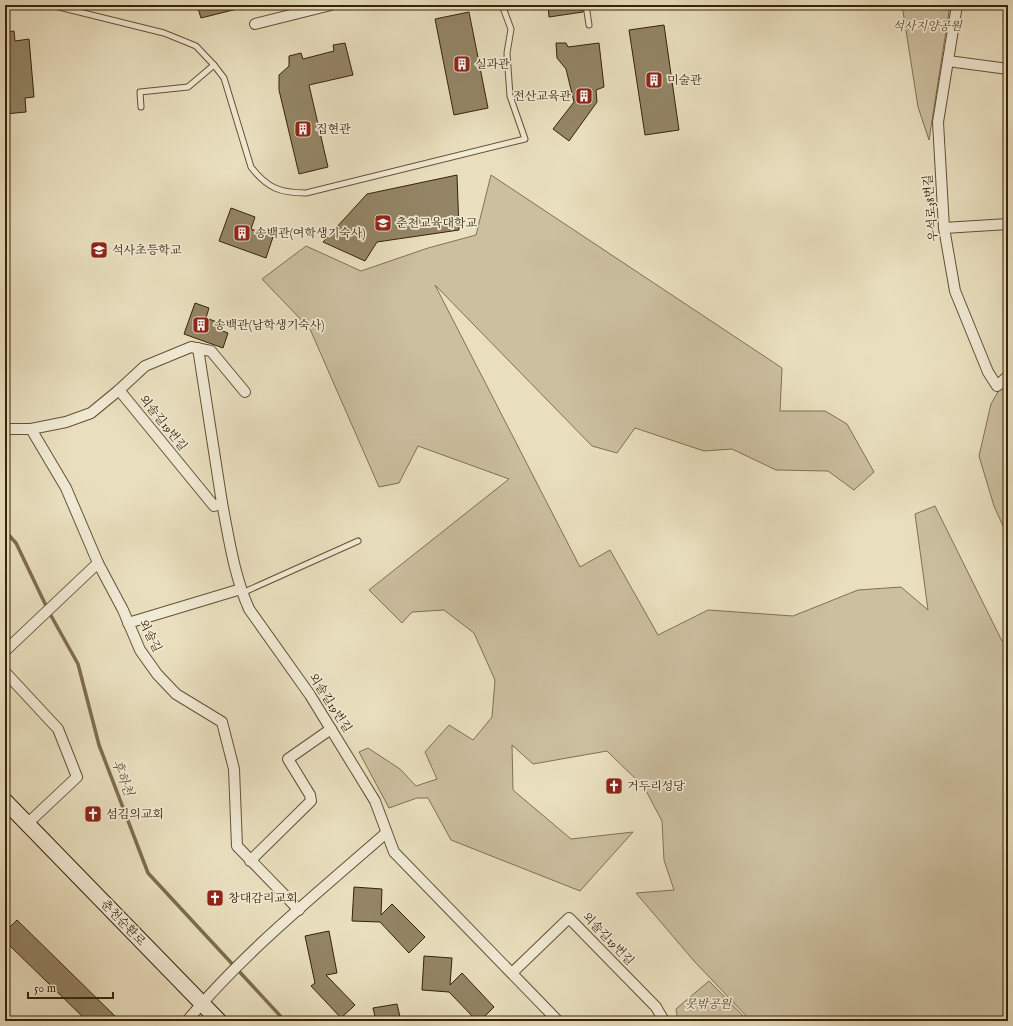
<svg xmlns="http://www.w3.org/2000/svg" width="1013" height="1026" font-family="'IM FELL English','Noto Serif KR',serif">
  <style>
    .green { fill: #cbbfa0; stroke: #807153 }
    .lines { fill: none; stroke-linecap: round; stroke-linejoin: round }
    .stream { stroke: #7d6d4f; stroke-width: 3.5 }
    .building { fill: #938566; stroke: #362306 }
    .lane-casing { stroke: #635234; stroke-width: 7 }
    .street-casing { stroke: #635234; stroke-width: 12 }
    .secondary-casing { stroke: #362306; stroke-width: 17 }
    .lane { stroke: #f1ead5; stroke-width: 5 }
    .street { stroke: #f1ead5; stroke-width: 10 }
    .secondary { stroke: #f1ead5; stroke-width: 15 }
    .labels { text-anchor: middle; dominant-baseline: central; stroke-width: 3.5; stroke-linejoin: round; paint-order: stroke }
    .park-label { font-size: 12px; font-style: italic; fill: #5b4a2c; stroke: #f1ead5 }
    .poi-label { font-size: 12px; fill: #362306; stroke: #f1ead5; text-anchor: start }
    .street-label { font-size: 12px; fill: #362306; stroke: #f1ead5 }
    .water-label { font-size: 13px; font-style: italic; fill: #5f4e31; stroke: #f1ead5 }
  </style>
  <rect width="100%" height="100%" fill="#e9dfbf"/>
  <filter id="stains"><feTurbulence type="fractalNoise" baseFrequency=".005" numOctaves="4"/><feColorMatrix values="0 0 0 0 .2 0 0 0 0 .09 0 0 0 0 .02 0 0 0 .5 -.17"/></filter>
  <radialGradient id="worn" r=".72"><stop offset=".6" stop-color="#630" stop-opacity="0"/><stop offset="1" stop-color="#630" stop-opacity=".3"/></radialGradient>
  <g class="green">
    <path d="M902,5H950L929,140L918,107Z"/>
    <path d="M491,175L782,368L780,411H825L847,424L874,472L854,490L828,471L776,470L732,449L704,451L635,428L617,453L592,446L435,285L580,567L610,550L658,635L708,610L793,616L858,590L901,587L928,610L915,514L935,506L1002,641L1008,638V1021H751L694,961L636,893L674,890L664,860L662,821L644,787L607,751L533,764L512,745L513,790L571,839L633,832L580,891L451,840L428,798H417L389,808L359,752L368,748L400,769L416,786L437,779L425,752L449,725L473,740L492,717L495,680L474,633L444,610L412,612L402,623L369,590L509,479L418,446L399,483L379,487L310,329L262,279L306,246L361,271L428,248L476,235Z"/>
    <path d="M1008,374V537L994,506L979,456L991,404Z"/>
    <path d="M709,981L748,1021H678L676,1009Z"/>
  </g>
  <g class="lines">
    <path class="stream" d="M5,531L16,543L49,612L78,664L99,745L148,873L285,1021"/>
  </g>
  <g class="building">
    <path d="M197,5H240L241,8L201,18Z"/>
    <path d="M548,5H582L583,12L549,17Z"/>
    <path d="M469,12L488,108L454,115L435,19Z"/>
    <path d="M664,25L679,130L645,135L629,30Z"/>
    <path d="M14,31L15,41L29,39L34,97L25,98L26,112L5,114V32Z"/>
    <path d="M345,43L353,75L309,85L328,167L299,174L279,90V75L289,66V56L301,53L303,59L334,51L333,45Z"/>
    <path d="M556,43H566L568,47L599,43L604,87L596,90L597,102L569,141L553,129L574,102L566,69L557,58Z"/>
    <path d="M457,175L459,230L377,242L365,261L323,242L367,194Z"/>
    <path d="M231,208L255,217L251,229L273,237L266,258L219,241Z"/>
    <path d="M195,303L209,308L206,318L217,322L215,328L228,333L223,348L184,334Z"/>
    <path d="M354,887L382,889L381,915L392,904L425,937L409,953L380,922L352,921Z"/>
    <path d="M17,920L120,1021H87L5,941V932Z"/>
    <path d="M329,931L337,973L326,975L355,1005L341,1018L311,986L315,983L305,936Z"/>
    <path d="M424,956L452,958L450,985L462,973L494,1007L480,1021H477L449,992L422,990Z"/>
    <path d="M397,1004L401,1021H376L373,1008Z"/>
  </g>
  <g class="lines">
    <g class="lane-casing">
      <g id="lane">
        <path d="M51,5L164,33L196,46L214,65L224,78L251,167C267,188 280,193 306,193L525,139L510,96L507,53L511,29L502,5"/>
        <path d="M586,5L589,25"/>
        <path d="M141,107L140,92L188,87L214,65"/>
        <path d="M242,593L358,541"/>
      </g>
    </g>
    <g class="street-casing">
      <g id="street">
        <path d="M957,5L938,122L944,228L955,291L988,372L997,386L1008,376"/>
        <path d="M255,24L331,5"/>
        <path d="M948,61L1008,69"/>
        <path d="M944,228L1008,224"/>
        <path d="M198,348L222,503"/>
        <path d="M119,390L145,366L191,347L211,351L245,392"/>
        <path d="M5,429H31L66,488L98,563L123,610L140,650L157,674L176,694L222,722L234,769L237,846L299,910"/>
        <path d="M31,429L66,422L91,413L119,390L214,506L222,503C229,539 234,575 249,609L310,695L375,801L394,852L558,1021"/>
        <path d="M128,623L241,589"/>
        <path d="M5,651L98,563"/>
        <path d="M5,672L58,729L77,777L27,824"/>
        <path d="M250,861L311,801L310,795L288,759L331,729"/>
        <path d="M512,973L569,918L656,1007L664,1021"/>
        <path d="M187,1021C244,952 319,892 386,833"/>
      </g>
    </g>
    <g class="secondary-casing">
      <path id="secondary" d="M5,801L219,1021"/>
    </g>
    <use href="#lane" class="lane"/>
    <use href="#street" class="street"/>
    <use href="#secondary" class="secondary"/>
  </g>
  <defs>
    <g id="building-square" transform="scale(0.9)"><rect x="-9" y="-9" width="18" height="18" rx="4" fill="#8f2418" stroke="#f1ead5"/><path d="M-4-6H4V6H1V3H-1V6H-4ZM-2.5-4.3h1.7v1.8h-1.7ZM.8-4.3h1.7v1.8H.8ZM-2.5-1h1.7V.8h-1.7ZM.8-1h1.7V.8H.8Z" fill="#fff"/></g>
    <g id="university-square" transform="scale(0.9)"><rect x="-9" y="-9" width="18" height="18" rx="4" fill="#8f2418" stroke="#f1ead5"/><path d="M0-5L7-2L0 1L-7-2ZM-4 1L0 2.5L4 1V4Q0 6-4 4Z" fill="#fff"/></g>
    <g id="school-square" transform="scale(0.9)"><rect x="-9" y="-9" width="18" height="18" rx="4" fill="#8f2418" stroke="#f1ead5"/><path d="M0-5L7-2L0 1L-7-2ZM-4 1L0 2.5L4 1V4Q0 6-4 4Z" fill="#fff"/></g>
    <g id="church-square" transform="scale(0.9)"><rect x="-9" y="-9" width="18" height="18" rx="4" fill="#8f2418" stroke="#f1ead5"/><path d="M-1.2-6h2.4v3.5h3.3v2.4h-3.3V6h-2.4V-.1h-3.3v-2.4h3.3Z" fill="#fff"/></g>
  </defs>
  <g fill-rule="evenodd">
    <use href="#building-square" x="462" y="64"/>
    <use href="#building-square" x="654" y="80"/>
    <use href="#building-square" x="584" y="96"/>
    <use href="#building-square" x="303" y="129"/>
    <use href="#university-square" x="383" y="223"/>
    <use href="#building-square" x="242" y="233"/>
    <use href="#school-square" x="99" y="250"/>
    <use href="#building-square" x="201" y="325"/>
    <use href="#church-square" x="614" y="786"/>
    <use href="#church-square" x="93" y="814"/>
    <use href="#church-square" x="215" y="898"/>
  </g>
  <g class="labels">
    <g class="park-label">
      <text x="927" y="26">석사지양공원</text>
      <text x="708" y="1004">못밖공원</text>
    </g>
    <g class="poi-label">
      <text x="475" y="64">실과관</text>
      <text x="667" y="80">미술관</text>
      <text x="571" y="96" text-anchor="end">전산교육관</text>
      <text x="316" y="129">집현관</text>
      <text x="396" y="223">춘천교육대학교</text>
      <text x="255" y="233">송백관(여학생기숙사)</text>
      <text x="112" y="250">석사초등학교</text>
      <text x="214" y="325">송백관(남학생기숙사)</text>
      <text x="627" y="786">거두리성당</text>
      <text x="106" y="814">섬김의교회</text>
      <text x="228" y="898">창대감리교회</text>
    </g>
    <g class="street-label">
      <text transform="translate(931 208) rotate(-95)">우석로38번길</text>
      <text transform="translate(163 423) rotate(51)">외솔길19번길</text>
      <text transform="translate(150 636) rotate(63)">외솔길</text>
      <text transform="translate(330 703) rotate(57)">외솔길19번길</text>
      <text transform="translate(123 923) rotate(46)">춘천순환로</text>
      <text transform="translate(608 939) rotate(46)">외솔길19번길</text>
    </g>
    <g class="water-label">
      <text transform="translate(122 778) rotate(69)">후하천</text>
    </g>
  </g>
  <rect width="1013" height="1026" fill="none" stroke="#e9dfbf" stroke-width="20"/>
  <rect x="6" y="6" width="1001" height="1014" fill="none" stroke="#362306" stroke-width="2"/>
  <rect x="10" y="10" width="993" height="1006" fill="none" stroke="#362306"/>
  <path d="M28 992v6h85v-6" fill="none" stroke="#362306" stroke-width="2"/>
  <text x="34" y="992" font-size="12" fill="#362306" stroke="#f1ead5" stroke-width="3" paint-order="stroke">50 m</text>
  <rect width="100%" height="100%" filter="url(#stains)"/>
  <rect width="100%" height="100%" fill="url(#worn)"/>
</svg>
